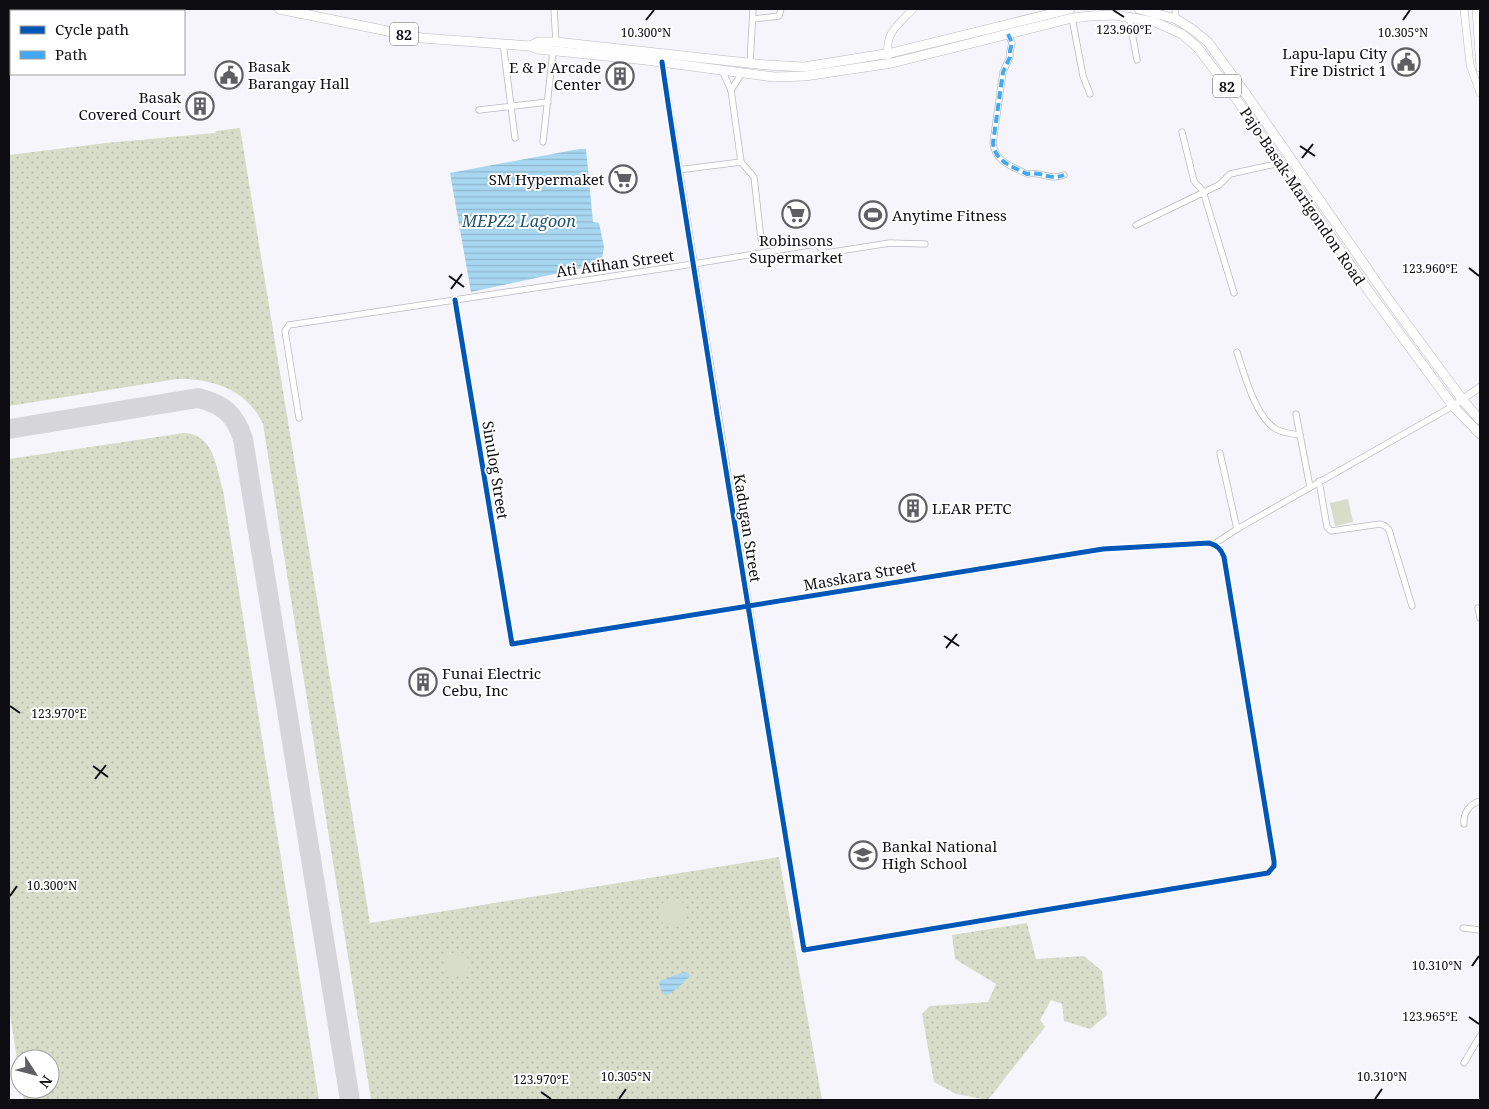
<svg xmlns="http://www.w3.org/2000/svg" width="1489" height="1109" font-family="'Noto Serif',serif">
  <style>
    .grass { fill: url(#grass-dots) }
    .park { fill: #d7ddc9 }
    .water { fill: url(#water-rules) }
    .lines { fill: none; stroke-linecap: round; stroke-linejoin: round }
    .taxiway { stroke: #d6d6da; stroke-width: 20 }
    .minor-casing { stroke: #bab9be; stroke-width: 7 }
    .tertiary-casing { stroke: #bab9be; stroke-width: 8 }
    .primary-casing { stroke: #bab9be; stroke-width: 10 }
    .minor { stroke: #fefeff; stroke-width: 5.5 }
    .tertiary { stroke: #fefeff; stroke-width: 7 }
    .primary { stroke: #fefeff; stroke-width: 9 }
    .quiet { stroke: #3fa9f5; stroke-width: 4; stroke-dasharray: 8 4; stroke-linecap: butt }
    .cycleway-casing { stroke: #fff; stroke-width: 8 }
    .cycleway { stroke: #0057b8; stroke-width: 5 }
    .ticks { fill: none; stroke: #0e0d11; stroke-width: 2 }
    .labels { text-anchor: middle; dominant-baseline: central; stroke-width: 4; stroke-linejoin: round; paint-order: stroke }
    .shield { fill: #fff; stroke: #565658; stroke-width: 1 }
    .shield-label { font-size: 14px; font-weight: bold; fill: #0e0d11 }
    .poi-label { font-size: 15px; fill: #0e0d11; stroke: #fff; text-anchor: start }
    .street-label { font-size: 15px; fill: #0e0d11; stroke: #fff }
    .water-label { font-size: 16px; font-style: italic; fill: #1e536b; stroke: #fff }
    .ticks-label { font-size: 12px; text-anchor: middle; fill: #0e0d11; stroke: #fff; stroke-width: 4; stroke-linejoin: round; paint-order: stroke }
  </style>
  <defs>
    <pattern id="grass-dots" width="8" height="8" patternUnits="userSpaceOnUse" patternTransform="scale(1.25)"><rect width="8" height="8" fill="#d7ddc9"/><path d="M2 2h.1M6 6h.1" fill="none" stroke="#b7bcac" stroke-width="1.8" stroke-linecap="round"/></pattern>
    <pattern id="water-rules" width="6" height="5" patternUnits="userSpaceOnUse" patternTransform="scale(1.25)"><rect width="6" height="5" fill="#a8d7f1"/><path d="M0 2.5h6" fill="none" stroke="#8fb7ce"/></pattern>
  </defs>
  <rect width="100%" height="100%" fill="#f6f5fc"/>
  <g class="grass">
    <path d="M240,128L370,923L779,857L822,1100H371L263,424C247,390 213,378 177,379L9,406V155L106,143L215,133L216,131Z"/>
    <path d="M184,433C214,434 216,467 223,490L319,1100H24L22,1089H50V1059H20V1078L9,1008V459Z"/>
    <path d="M1027,923L1036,959L1084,956L1102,971L1107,1015L1090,1029L1064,1021L1062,1004L1051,1000L1040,1020L1045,1027L988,1100L956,1094L934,1082L922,1014L930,1006L988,1002L996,984L955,959L952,935Z"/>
  </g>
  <g class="park">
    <path d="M1348,499L1353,522L1335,526L1330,503Z"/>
    <circle cx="673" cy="913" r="14"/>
    <circle cx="457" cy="964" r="12"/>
  </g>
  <g class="water">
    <path d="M579,149H586L593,222L599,223L604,247L601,264L471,292L450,173Z"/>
    <path d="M684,972L688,973L690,976C683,982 674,994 665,995L662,993L659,983L660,981Z"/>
  </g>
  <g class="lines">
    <path class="taxiway" d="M9,429L198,398C223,404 235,414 243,439L350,1100"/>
    <g class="minor-casing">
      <g id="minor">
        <path d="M554,9L556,42"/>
        <path d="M1175,9L1176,19"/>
        <path d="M1129,16L1137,60"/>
        <path d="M1072,18L1083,76L1090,94"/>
        <path d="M753,19L779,16L781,9"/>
        <path d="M1008,34L1012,43L1010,51V57L1003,72L993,143C995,162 1012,166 1027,174C1044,171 1048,181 1064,175"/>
        <path d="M503,43L515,138"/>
        <path d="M662,62L804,950L1268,873L1274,866V861L1224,557L1220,549L1214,544"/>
        <path d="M750,64L753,9"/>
        <path d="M722,70L731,90L741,162L754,177L761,239"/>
        <path d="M731,90L742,73"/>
        <path d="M479,110L548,102"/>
        <path d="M1182,132L1194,181L1203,191L1234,293"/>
        <path d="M543,142L553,51"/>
        <path d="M678,170L741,162"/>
        <path d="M1136,225L1219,185L1230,174L1280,163"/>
        <path d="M455,300L512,644L1103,549L1209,543L1214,544"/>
        <path d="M1237,352C1244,374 1256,418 1276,429C1283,433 1292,434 1300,435"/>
        <path d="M1296,414L1310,487"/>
        <path d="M299,418L285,331L289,325L693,264L816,244L826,253L890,243L925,244"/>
        <path d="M1220,453L1237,529"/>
        <path d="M1319,481L1327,527L1331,531L1380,524L1385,526L1389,530L1412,606"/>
        <path d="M1214,544L1237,529L1453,406"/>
        <path d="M1478,608L1480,618"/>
        <path d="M1464,824C1463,812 1470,804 1480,801"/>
        <path d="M1463,928L1480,930"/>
        <path d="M1464,1063L1480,1036"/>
      </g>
    </g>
    <g class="tertiary-casing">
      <g id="tertiary">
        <path d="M1464,9L1470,65L1480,93"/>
        <path d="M1476,9L1480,68"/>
        <path d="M888,56C885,32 898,25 913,9"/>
        <path d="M1453,406L1480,387"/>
      </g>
    </g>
    <g class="primary-casing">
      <g id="primary">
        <path d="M279,9L422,38L530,46L537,49L646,60L774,77L805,76L892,63L1072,18L1090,16L1115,15L1155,22L1182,34L1198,48L1237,100L1367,289L1453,406L1480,434"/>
        <path d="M1139,9L1176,19L1192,29L1208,42L1246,94L1389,300L1462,399L1480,420"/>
        <path d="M530,46L538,42H556L767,65L804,67L891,53L1070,9"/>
      </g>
    </g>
    <use href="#minor" class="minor"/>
    <use href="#tertiary" class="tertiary"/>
    <use href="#primary" class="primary"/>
    <path class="quiet" d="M1008,34L1012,43L1010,51V57L1003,72L993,143C995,162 1012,166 1027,174C1044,171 1048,181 1064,175"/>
    <g class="cycleway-casing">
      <path id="cycleway" d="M455,300L512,644L1103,549L1209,543C1217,545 1221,549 1224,557L1274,861V866L1268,873L804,950C775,771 746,593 717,415C699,297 679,180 662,62"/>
    </g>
    <use href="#cycleway" class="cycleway"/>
  </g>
  <path class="ticks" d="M1113,10L1124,17M646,20L654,10M1403,20L1410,10M1300,146L1315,156M1302,158L1313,144M1469,268L1479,276M449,276L464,287M451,289L462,274M944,636L959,646M946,648L957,634M10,706L20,713M93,766L108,777M95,779L106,765M10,896L17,886M1472,966L1479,956M1469,1017L1479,1024M541,1092L551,1099M619,1099L626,1089M1375,1099L1382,1089"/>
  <defs>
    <g id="civic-ring" transform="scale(1.4375)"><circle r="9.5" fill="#fff" stroke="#5f5e63" stroke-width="1.5"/><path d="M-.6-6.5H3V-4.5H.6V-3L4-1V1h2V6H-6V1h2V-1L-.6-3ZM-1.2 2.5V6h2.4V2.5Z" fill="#5f5e63"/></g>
    <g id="building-ring" transform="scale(1.4375)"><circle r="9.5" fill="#fff" stroke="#5f5e63" stroke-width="1.5"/><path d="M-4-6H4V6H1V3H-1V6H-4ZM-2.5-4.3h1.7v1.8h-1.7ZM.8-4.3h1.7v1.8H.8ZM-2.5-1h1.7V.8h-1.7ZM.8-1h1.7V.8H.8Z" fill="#5f5e63"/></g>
    <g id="supermarket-ring" transform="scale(1.4375)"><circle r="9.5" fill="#fff" stroke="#5f5e63" stroke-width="1.5"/><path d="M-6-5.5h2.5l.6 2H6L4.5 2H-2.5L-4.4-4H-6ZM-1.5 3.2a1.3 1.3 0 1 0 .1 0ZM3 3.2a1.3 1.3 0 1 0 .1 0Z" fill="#5f5e63"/></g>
    <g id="stadium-ring" transform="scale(1.4375)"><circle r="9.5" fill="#fff" stroke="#5f5e63" stroke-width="1.5"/><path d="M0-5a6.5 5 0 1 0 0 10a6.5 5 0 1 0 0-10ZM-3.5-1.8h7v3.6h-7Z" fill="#5f5e63"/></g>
    <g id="school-ring" transform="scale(1.4375)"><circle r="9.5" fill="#fff" stroke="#5f5e63" stroke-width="1.5"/><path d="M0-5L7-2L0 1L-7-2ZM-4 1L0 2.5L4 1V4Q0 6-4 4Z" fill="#5f5e63"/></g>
  </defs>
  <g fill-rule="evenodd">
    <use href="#civic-ring" x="1406" y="62"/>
    <use href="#civic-ring" x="229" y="75"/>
    <use href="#building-ring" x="620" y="76"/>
    <use href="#building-ring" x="200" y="106"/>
    <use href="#supermarket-ring" x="623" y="179"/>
    <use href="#supermarket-ring" x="796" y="214"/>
    <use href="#stadium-ring" x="873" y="215"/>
    <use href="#building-ring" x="913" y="508"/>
    <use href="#building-ring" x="423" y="682"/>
    <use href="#school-ring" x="863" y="855"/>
  </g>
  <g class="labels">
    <g class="shield">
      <rect x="390" y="22.5" width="28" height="23" rx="4"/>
      <rect x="1213" y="74.5" width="28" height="23" rx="4"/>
    </g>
    <g class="shield-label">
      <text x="404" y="34">82</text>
      <text x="1227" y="86">82</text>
    </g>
    <g class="poi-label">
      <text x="1387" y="53" text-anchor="end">Lapu-lapu City<tspan x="1387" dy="17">Fire District 1</tspan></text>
      <text x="248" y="66">Basak<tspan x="248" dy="17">Barangay Hall</tspan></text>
      <text x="601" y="67" text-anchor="end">E &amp; P Arcade<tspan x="601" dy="17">Center</tspan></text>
      <text x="181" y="97" text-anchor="end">Basak<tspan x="181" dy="17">Covered Court</tspan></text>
      <text x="604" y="179" text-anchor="end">SM Hypermaket</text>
      <text x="892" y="215">Anytime Fitness</text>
      <text x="796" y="240" text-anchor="middle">Robinsons<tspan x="796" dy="17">Supermarket</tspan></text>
      <text x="932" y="508">LEAR PETC</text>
      <text x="442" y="673">Funai Electric<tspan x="442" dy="17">Cebu, Inc</tspan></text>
      <text x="882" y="846">Bankal National<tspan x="882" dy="17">High School</tspan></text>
    </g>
    <g class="street-label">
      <text transform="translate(1303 196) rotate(56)">Pajo-Basak-Marigondon Road</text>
      <text transform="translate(615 263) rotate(-8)">Ati Atihan Street</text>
      <text transform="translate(496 470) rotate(81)">Sinulog Street</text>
      <text transform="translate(748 528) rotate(81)">Kadugan Street</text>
      <text transform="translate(860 575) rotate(-10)">Masskara Street</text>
    </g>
    <g class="water-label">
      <text x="519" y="221">MEPZ2 Lagoon</text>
    </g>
  </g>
  <g class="ticks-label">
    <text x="1124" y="34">123.960°E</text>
    <text x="646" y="37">10.300°N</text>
    <text x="1403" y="37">10.305°N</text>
    <text x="1430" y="273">123.960°E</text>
    <text x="59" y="718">123.970°E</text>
    <text x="52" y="890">10.300°N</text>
    <text x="1437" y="970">10.310°N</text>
    <text x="1430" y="1021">123.965°E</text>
    <text x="626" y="1081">10.305°N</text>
    <text x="1382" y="1081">10.310°N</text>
    <text x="541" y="1084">123.970°E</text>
  </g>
  <rect width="1489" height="1109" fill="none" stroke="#0e0d11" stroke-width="20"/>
  <rect x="10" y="10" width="175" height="65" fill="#ffffff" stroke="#9f9ea0"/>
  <rect x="20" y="26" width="25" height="8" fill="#0057b8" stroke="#9f9ea0"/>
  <text x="55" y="35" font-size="15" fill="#0e0d11">Cycle path</text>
  <rect x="20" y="51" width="25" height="8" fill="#3fa9f5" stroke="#9f9ea0"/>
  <text x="55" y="60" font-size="15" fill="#0e0d11">Path</text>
  <g transform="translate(35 1074) rotate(126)"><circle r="24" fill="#ffffff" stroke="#9f9ea0"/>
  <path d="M0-4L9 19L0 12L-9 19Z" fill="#5f5e63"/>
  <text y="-8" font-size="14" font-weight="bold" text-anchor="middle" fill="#0e0d11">N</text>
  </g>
</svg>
